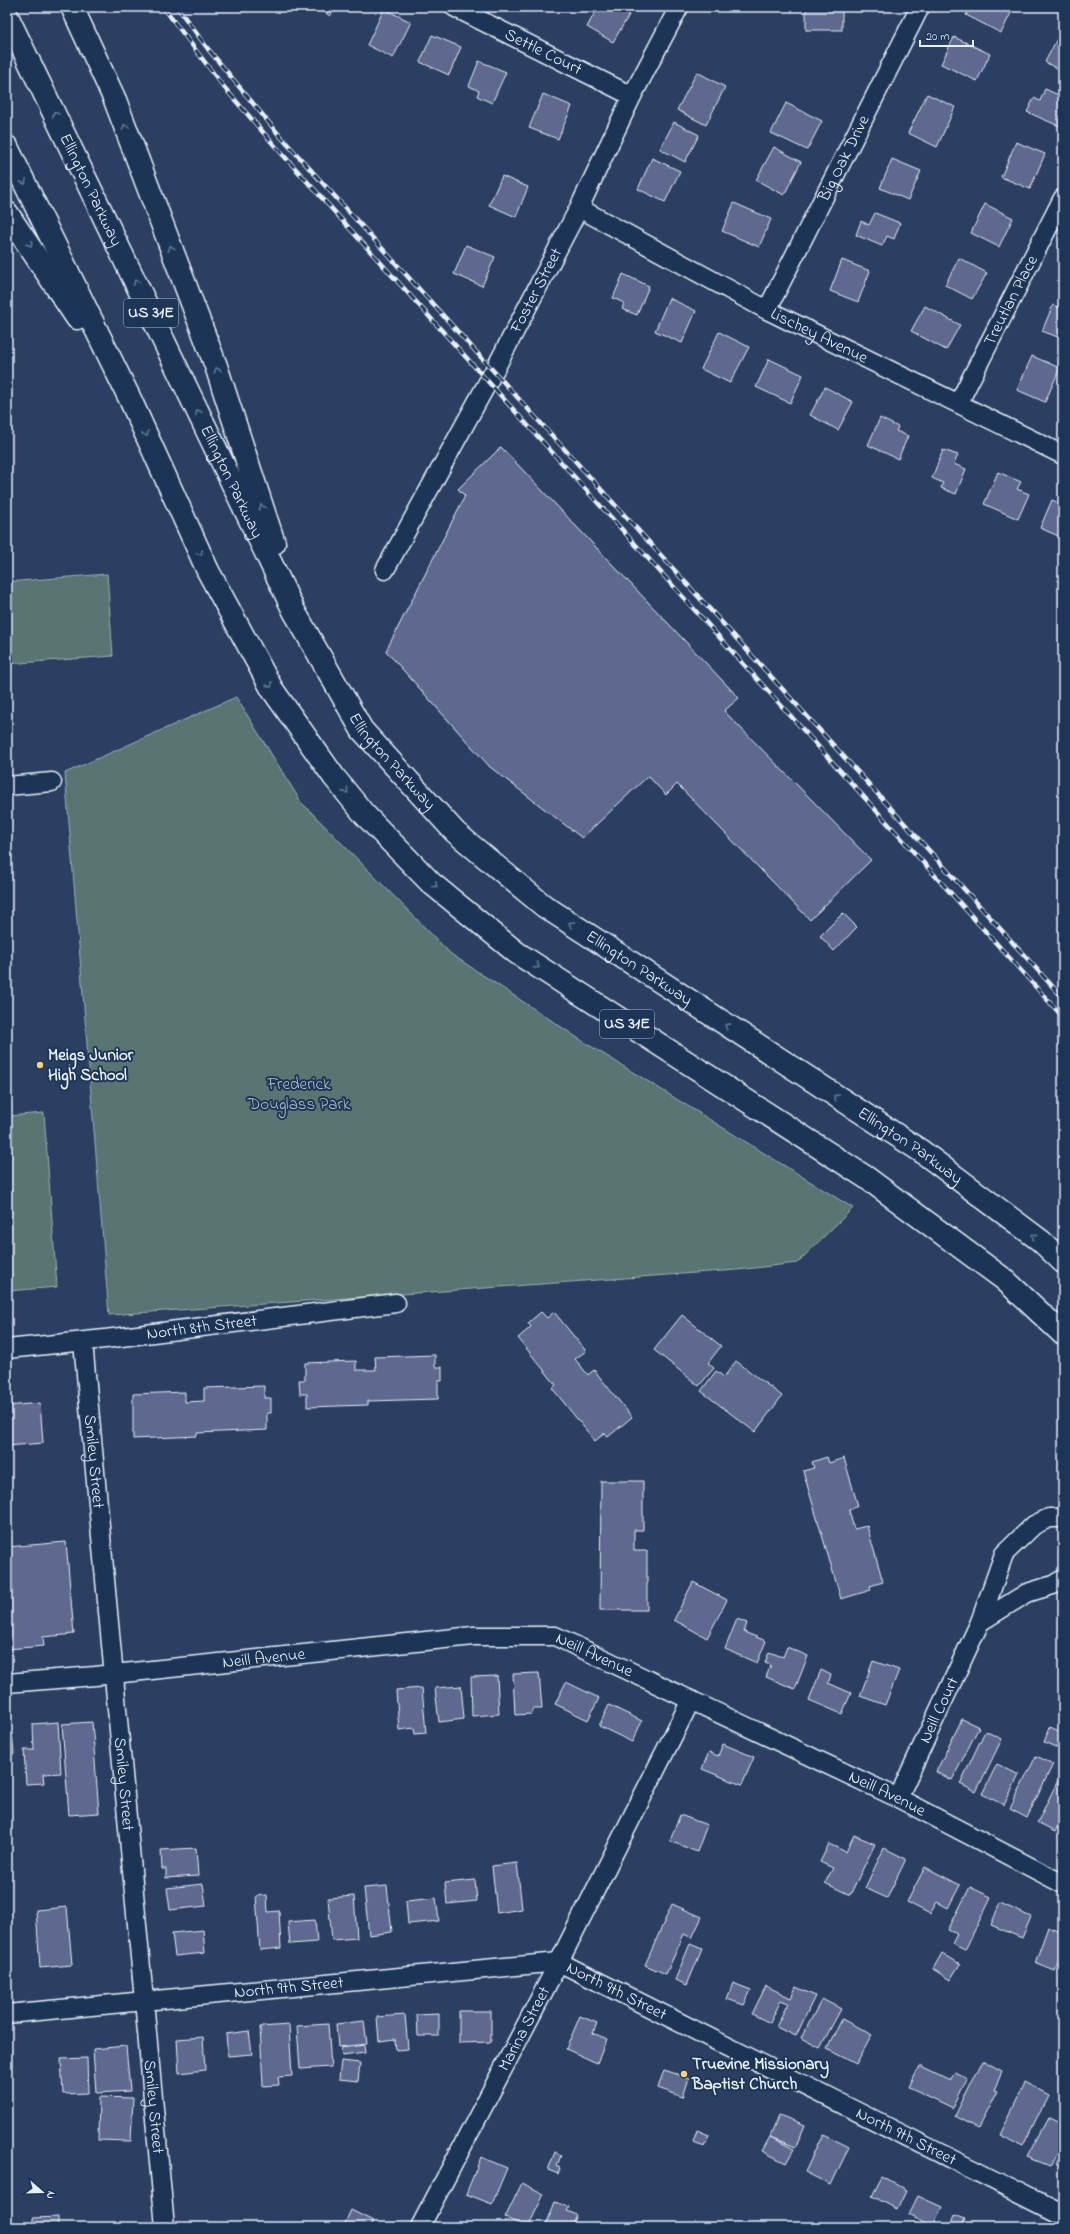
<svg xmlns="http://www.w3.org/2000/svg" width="1070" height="2234" font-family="'Indie Flower',sans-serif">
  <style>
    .green { fill: #597472; stroke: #a0b2b5 }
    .building { fill: #5e678e; stroke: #e8f1f8 }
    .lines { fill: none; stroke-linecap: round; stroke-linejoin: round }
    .minor-casing { stroke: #e8f1f8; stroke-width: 21 }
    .highway-casing { stroke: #e8f1f8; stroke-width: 25 }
    .minor { stroke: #1d3557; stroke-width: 18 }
    .highway { stroke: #1d3557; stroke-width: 22 }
    .rail-casing { stroke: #e8f1f8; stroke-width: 4.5 }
    .rail { stroke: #1d3557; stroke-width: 3; stroke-dasharray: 9; stroke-linecap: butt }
    .oneway { stroke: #64778f }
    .poi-dot { fill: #ffd166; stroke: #1d3557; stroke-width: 1.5 }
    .labels { text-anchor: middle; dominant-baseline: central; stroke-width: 4; stroke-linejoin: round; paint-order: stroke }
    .shield { fill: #1d3557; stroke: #abb9c8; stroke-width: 1 }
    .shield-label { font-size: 16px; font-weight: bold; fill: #e8f1f8 }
    .street-label { font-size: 17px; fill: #e8f1f8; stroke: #1d3557 }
    .poi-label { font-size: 17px; font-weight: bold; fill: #e8f1f8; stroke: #1d3557; text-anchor: start }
    .park-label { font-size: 17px; fill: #afbfc2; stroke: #1d3557 }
  </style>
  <rect width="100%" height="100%" fill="#2a3f62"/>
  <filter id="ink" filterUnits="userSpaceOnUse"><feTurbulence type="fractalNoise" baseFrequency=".025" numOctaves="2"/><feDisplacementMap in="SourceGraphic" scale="8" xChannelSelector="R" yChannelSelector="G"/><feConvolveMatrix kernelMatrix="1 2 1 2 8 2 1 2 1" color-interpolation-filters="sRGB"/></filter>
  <g filter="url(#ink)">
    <g class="green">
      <path d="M107,574L113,656L7,664V582Z"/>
      <path d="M236,697L301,802L451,954L584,1042L853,1208L797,1263L737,1270L109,1315L65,773Z"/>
      <path d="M44,1113L57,1287L7,1291V1116Z"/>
    </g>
    <g class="building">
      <path d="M317,7H336L330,16Z"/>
      <path d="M598,7H615L629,15L613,42L587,27Z"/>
      <rect x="806" y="7" width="36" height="23"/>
      <path d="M970,7H1014L1001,33L966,15Z"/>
      <path d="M384,9L411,22L393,58L367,45Z"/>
      <path d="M432,35L461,47L449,75L420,62Z"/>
      <path d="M954,37L990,54L977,81L941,64Z"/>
      <path d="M1058,37L1063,40V72L1045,62Z"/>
      <path d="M479,61L506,72L492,103L477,96L479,91L469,86Z"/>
      <path d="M697,72L725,87L706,125L677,110Z"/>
      <path d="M1045,89L1063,97V117L1059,126L1027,112L1034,98L1040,101Z"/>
      <path d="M543,94L572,106L558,139L529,128Z"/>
      <path d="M927,94L955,107L937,147L908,133Z"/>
      <path d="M786,103L822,121L807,150L771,133Z"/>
      <path d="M674,122L699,135L685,162L660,149Z"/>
      <path d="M1016,142L1045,154L1030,189L1001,177Z"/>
      <path d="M774,147L801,162L784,195L756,180Z"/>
      <path d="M652,158L680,171L665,202L638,189Z"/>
      <path d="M892,159L921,171L908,200L880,188Z"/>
      <path d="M502,176L528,187L516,217L489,205Z"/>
      <path d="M734,203L771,219L759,247L722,231Z"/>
      <path d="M985,204L1013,218L999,247L971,233Z"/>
      <path d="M875,213L900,223L894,239L887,236L882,246L856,235L861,221L869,225Z"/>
      <path d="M466,245L495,257L482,286L454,274Z"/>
      <path d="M959,258L987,273L972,299L945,285Z"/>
      <path d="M842,260L870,271L858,302L830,291Z"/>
      <path d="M623,274L649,286L637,315L622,309L624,303L613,298Z"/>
      <path d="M669,298L696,311L682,343L655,331Z"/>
      <path d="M1053,305L1063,309V339L1042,331Z"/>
      <path d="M925,306L960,325L946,350L911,331Z"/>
      <path d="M719,332L749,347L730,383L701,369Z"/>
      <path d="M1032,356L1060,368L1045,402L1017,390Z"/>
      <path d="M769,359L803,375L790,403L756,387Z"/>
      <path d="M825,387L853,402L838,430L810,415Z"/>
      <path d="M880,418L898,427L896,431L908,436L898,459L868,445Z"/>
      <path d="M501,447L739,698L724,711L871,860L810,920L677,784L666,795L648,776L582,838L490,767L386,651L465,496L458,489Z"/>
      <path d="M943,450L958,455L954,464L966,469L956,494L941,488L943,483L932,478Z"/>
      <path d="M998,472L1021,482L1017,489L1029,494L1018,519L984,504Z"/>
      <path d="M1052,500L1063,505V538L1040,528Z"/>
      <path d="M843,913L857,927L834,951L820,936Z"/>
      <path d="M541,1312L547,1318L554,1312L586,1351L575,1359L588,1375L594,1370L632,1417L608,1437L605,1433L595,1441L552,1388L556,1385L518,1338L531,1327L528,1323Z"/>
      <path d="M682,1315L721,1346L708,1363L714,1368L699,1386L654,1350Z"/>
      <path d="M435,1355V1367H442V1381H438V1399L368,1401V1405L307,1407V1394H300L299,1380H305V1363L356,1361V1370H376L375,1357Z"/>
      <path d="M736,1361L782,1396L755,1432L701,1391L716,1371L724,1377Z"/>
      <path d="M264,1386V1398H271V1413H267V1430L197,1433V1436L133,1439V1394L185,1392V1402L204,1401V1388Z"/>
      <path d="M40,1403L43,1443L7,1446V1406Z"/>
      <path d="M827,1457L829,1463L844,1458L858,1506L849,1510L854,1529L867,1526L883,1582L870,1586L871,1590L841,1599L803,1471L814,1468L812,1462Z"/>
      <path d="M601,1481H643V1530H634V1551H647V1610H600Z"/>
      <path d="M66,1542L74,1634L43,1637L44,1646L7,1649V1547Z"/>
      <path d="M693,1582L727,1600L707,1638L674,1620Z"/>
      <path d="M737,1619L747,1623L744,1632L766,1641L757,1663L725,1649Z"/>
      <path d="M787,1647L808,1656L795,1689L766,1677L771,1665L765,1663L769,1652L783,1657Z"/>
      <path d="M873,1661L899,1670L885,1705L860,1696Z"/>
      <path d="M821,1670L831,1675L828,1683L851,1693L842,1714L809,1700Z"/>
      <path d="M539,1673L542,1709H532V1714L515,1715L513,1674Z"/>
      <path d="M497,1676L499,1714L472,1716L471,1677Z"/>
      <path d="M566,1682L599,1698L588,1720L555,1704Z"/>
      <path d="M461,1686L464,1719L439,1722L435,1688Z"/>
      <path d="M422,1688L426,1733L415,1734L414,1728L399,1730L396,1690Z"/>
      <path d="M609,1705L642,1721L632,1742L599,1726Z"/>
      <path d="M962,1719L979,1727L952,1780L936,1772Z"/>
      <path d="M58,1722L61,1773L43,1774L44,1783L26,1784L24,1750H34L33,1724Z"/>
      <path d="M92,1722L99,1813L69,1815L62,1724Z"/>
      <path d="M1050,1727L1063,1733V1742L1060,1749L1044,1742Z"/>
      <path d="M985,1731L1002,1739L976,1792L960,1784Z"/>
      <path d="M7,1732H12L14,1754L7,1755Z"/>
      <path d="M723,1744L754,1757L742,1785L702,1769L709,1752L718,1756Z"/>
      <path d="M1036,1756L1053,1764L1027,1818L1010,1809Z"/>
      <path d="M997,1764L1019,1775L1004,1805L982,1794Z"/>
      <path d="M1063,1770V1815L1055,1832L1037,1823Z"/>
      <path d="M680,1815L707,1825L697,1852L670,1841Z"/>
      <path d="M854,1835L875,1844L850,1895L825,1883L833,1868L820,1862L829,1844L846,1852Z"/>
      <path d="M196,1848L198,1876L166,1878V1869H162L161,1850Z"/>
      <path d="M884,1848L906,1859L887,1898L865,1888Z"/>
      <path d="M517,1863L522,1909L497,1913L492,1866Z"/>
      <path d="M925,1867L960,1885L948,1908L937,1902L930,1914L907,1902Z"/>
      <path d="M475,1880L477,1901L447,1904L445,1883Z"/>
      <path d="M203,1884L206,1906L170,1910L167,1888Z"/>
      <path d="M387,1886L392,1932L369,1935L364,1888Z"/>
      <path d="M970,1887L991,1897L965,1950L952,1944L957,1934L948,1930Z"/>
      <path d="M267,1895L268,1912L279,1911L281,1948L260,1950L256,1896Z"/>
      <path d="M354,1896L357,1938L332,1940L328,1898Z"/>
      <path d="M436,1898L439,1921L408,1924L406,1901Z"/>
      <path d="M1000,1903L1031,1917L1022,1938L991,1925Z"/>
      <path d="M672,1904L702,1917L692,1938L684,1934L666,1974L645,1965Z"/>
      <path d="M67,1907L72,1965L40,1968L36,1910Z"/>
      <path d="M315,1920L317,1942L290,1944L288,1922Z"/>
      <path d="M1048,1927L1063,1933V1949L1055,1971L1035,1963Z"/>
      <path d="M203,1930L205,1953L175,1956L172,1933Z"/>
      <path d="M690,1944L702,1949L687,1985L675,1980Z"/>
      <path d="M942,1953L960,1964L950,1980L933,1969Z"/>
      <path d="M733,1983L751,1990L744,2005L727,1999Z"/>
      <path d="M766,1986L791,1998L796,1987L815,1996L796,2036L776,2027L788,2003L781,2000L770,2023L752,2014Z"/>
      <path d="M822,1999L841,2009L820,2048L801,2038Z"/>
      <path d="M459,2011H491V2042L459,2043Z"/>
      <path d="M439,2014V2036H418L417,2015Z"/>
      <path d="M405,2015L408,2049L396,2050L395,2039L379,2041L377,2017Z"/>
      <path d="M580,2016L597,2023L593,2033L607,2039L597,2063L566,2049Z"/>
      <path d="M842,2019L872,2035L856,2064L827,2049Z"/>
      <path d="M364,2021L367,2044L338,2047L336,2024Z"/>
      <path d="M328,2024L331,2067L300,2069L297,2026Z"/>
      <path d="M289,2025L292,2076L278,2077L279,2085L263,2086L260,2027Z"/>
      <path d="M249,2031L252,2054L228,2056L226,2034Z"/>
      <path d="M203,2037L205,2070L179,2073L177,2039Z"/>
      <path d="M364,2045L365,2053L342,2056L341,2048Z"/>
      <path d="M126,2046L130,2091L96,2093L93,2049Z"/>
      <path d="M87,2058L88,2093L63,2094L61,2059Z"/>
      <path d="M341,2061L360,2063L358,2081L339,2079Z"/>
      <path d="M982,2061L1002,2072L994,2090L997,2091L978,2128L955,2116Z"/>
      <path d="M919,2066L950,2081L955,2072L968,2078L953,2108L909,2087Z"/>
      <path d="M664,2070L689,2078L683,2097L658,2088Z"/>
      <path d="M1025,2083L1048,2095L1023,2146L1000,2135Z"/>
      <path d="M99,2097L133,2098L131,2141L98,2140Z"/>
      <path d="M779,2115L805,2125L796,2147L770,2137Z"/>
      <path d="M1048,2118L1063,2125V2134L1058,2145H1060L1050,2166L1027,2157Z"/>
      <path d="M697,2130L709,2135L705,2146L693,2142Z"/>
      <path d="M823,2134L849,2147L831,2185L805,2172Z"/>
      <path d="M770,2137L794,2149L786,2163L762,2151Z"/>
      <path d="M1063,2148V2167L1055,2163Z"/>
      <path d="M555,2152L561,2155L557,2166L560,2168L558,2174L548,2170Z"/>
      <path d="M481,2157L507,2168L492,2204L466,2194Z"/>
      <path d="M882,2177L906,2190L897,2209L872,2196Z"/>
      <path d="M522,2183L544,2194L528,2227L505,2218Z"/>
      <path d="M918,2196L942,2207L933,2226L909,2214Z"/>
      <path d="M555,2202L569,2207L567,2211L577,2215L572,2227H545Z"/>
      <path d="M351,2210L373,2221L370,2227H343Z"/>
      <path d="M956,2214L966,2218L962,2227H951Z"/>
      <path d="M58,2217V2227H33V2218Z"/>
      <path d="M595,2222L607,2227H593Z"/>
      <path d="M283,2223L305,2224V2227H283Z"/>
    </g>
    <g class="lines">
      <g class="minor-casing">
        <g id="minor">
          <path id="s1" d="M454,7L632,96"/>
          <path id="s2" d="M579,208L767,310L1063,455"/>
          <path id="s3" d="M767,310L920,7"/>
          <path id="s4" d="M959,402L1063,198"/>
          <path id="s5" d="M385,570L494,371L579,208L632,96L679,7"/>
          <path d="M7,786L52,782"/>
          <path id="s6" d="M83,1342L165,2227"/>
          <path id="s7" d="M7,1349L105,1339L396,1303"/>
          <path d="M980,1622L1027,1593L1053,1585L1063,1579"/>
          <path id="s8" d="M7,1683L95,1676L473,1636H555L898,1798L1063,1884"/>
          <path id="s9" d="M898,1798L980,1622L1004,1554L1034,1525L1049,1518H1063"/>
          <path id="s10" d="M7,2014L559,1962L1063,2215"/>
          <path id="s11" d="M420,2227L559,1962L691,1700"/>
        </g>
      </g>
      <g class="highway-casing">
        <g id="highway">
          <path d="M72,7L115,100L216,366L274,543"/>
          <path id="s12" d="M7,16L294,611L362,730L455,832L544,906L921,1151L1041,1241L1063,1262"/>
          <path d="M7,147L130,399L208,571L272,689L334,777L364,814L431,883L517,953L867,1178L1005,1280L1063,1334"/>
          <path d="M7,213L77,318"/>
        </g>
      </g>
      <use href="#minor" class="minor"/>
      <use href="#highway" class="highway"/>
      <g class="rail-casing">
        <g id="rail">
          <path d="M163,7L223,86L275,146L1063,1017"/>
          <path d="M177,7L208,49L280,136L1063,998"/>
        </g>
      </g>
      <use href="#rail" class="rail"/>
    </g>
    <defs><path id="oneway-chevron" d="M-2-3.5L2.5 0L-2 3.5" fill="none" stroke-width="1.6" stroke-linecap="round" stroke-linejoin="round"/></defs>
    <g class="oneway">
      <use href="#oneway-chevron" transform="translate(55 114) rotate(-116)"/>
      <use href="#oneway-chevron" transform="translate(125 127) rotate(-111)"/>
      <use href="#oneway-chevron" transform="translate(24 182) rotate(64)"/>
      <use href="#oneway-chevron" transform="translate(30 244) rotate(57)"/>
      <use href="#oneway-chevron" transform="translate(171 248) rotate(-111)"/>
      <use href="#oneway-chevron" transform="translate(136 282) rotate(-116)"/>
      <use href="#oneway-chevron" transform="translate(217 370) rotate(-109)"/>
      <use href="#oneway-chevron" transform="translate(198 412) rotate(-116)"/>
      <use href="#oneway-chevron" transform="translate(146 434) rotate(66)"/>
      <use href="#oneway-chevron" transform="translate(262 507) rotate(-108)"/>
      <use href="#oneway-chevron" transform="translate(200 553) rotate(65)"/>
      <use href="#oneway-chevron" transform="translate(270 685) rotate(60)"/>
      <use href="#oneway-chevron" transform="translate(346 791) rotate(51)"/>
      <use href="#oneway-chevron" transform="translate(435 885) rotate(40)"/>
      <use href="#oneway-chevron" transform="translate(571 924) rotate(-147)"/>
      <use href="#oneway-chevron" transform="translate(537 966) rotate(33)"/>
      <use href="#oneway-chevron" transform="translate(727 1026) rotate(-147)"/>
      <use href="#oneway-chevron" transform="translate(836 1097) rotate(-147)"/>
      <use href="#oneway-chevron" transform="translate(1034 1236) rotate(-143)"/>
    </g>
  </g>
  <g class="poi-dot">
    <circle cx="40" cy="1065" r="4"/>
    <circle cx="684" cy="2074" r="4"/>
  </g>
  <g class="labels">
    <g class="shield">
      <rect x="124" y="299" width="54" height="28" rx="3"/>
      <rect x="600" y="1010" width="54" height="28" rx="3"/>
    </g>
    <g class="shield-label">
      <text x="151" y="313">US 31E</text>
      <text x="627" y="1024">US 31E</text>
    </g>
    <g class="street-label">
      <text stroke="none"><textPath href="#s1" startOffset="100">Settle Court</textPath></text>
      <text stroke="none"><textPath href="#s3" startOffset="170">Big Oak Drive</textPath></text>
      <text stroke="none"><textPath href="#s12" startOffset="193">Ellington Parkway</textPath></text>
      <text stroke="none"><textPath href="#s5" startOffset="318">Foster Street</textPath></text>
      <text stroke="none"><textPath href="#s4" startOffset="114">Treutlan Place</textPath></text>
      <text stroke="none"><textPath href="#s2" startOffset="272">Lischey Avenue</textPath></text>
      <text stroke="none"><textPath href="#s12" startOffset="517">Ellington Parkway</textPath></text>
      <text stroke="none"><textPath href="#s12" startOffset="841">Ellington Parkway</textPath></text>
      <text stroke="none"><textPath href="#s12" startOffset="1165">Ellington Parkway</textPath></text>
      <text stroke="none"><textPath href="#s12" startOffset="1489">Ellington Parkway</textPath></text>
      <text stroke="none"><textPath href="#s7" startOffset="196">North 8th Street</textPath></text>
      <text stroke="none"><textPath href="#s6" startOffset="120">Smiley Street</textPath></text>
      <text stroke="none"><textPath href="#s8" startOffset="594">Neill Avenue</textPath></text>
      <text stroke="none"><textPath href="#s8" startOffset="258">Neill Avenue</textPath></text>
      <text stroke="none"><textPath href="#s9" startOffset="97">Neill Court</textPath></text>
      <text stroke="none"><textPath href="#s6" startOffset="444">Smiley Street</textPath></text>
      <text stroke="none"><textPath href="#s8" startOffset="918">Neill Avenue</textPath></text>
      <text stroke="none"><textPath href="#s10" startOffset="283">North 9th Street</textPath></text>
      <text stroke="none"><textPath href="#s10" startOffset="619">North 9th Street</textPath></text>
      <text stroke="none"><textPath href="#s11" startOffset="224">Marina Street</textPath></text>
      <text stroke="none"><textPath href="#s6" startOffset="768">Smiley Street</textPath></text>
      <text stroke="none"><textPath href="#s10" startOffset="943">North 9th Street</textPath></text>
    </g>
    <g class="poi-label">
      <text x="48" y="1055">Meigs Junior<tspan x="48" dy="20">High School</tspan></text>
      <text x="692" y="2064">Truevine Missionary<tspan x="692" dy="20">Baptist Church</tspan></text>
    </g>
    <g class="park-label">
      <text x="299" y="1084">Frederick<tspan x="299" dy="20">Douglass Park</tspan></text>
    </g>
  </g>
  <rect width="1070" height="2234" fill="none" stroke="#1d3557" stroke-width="24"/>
  <rect x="12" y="12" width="1046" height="2210" fill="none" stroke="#e8f1f8" stroke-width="1.5" filter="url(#ink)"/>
  <g transform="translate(42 2192) rotate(110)" stroke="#1d3557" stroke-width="3" paint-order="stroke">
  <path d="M0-3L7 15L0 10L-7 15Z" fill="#e8f1f8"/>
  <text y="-6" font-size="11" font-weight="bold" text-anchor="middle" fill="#e8f1f8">N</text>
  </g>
  <path d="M920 40v6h53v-6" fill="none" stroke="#e8f1f8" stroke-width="2"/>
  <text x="926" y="40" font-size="12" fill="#e8f1f8" stroke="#1d3557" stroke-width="3" paint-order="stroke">20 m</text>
</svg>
